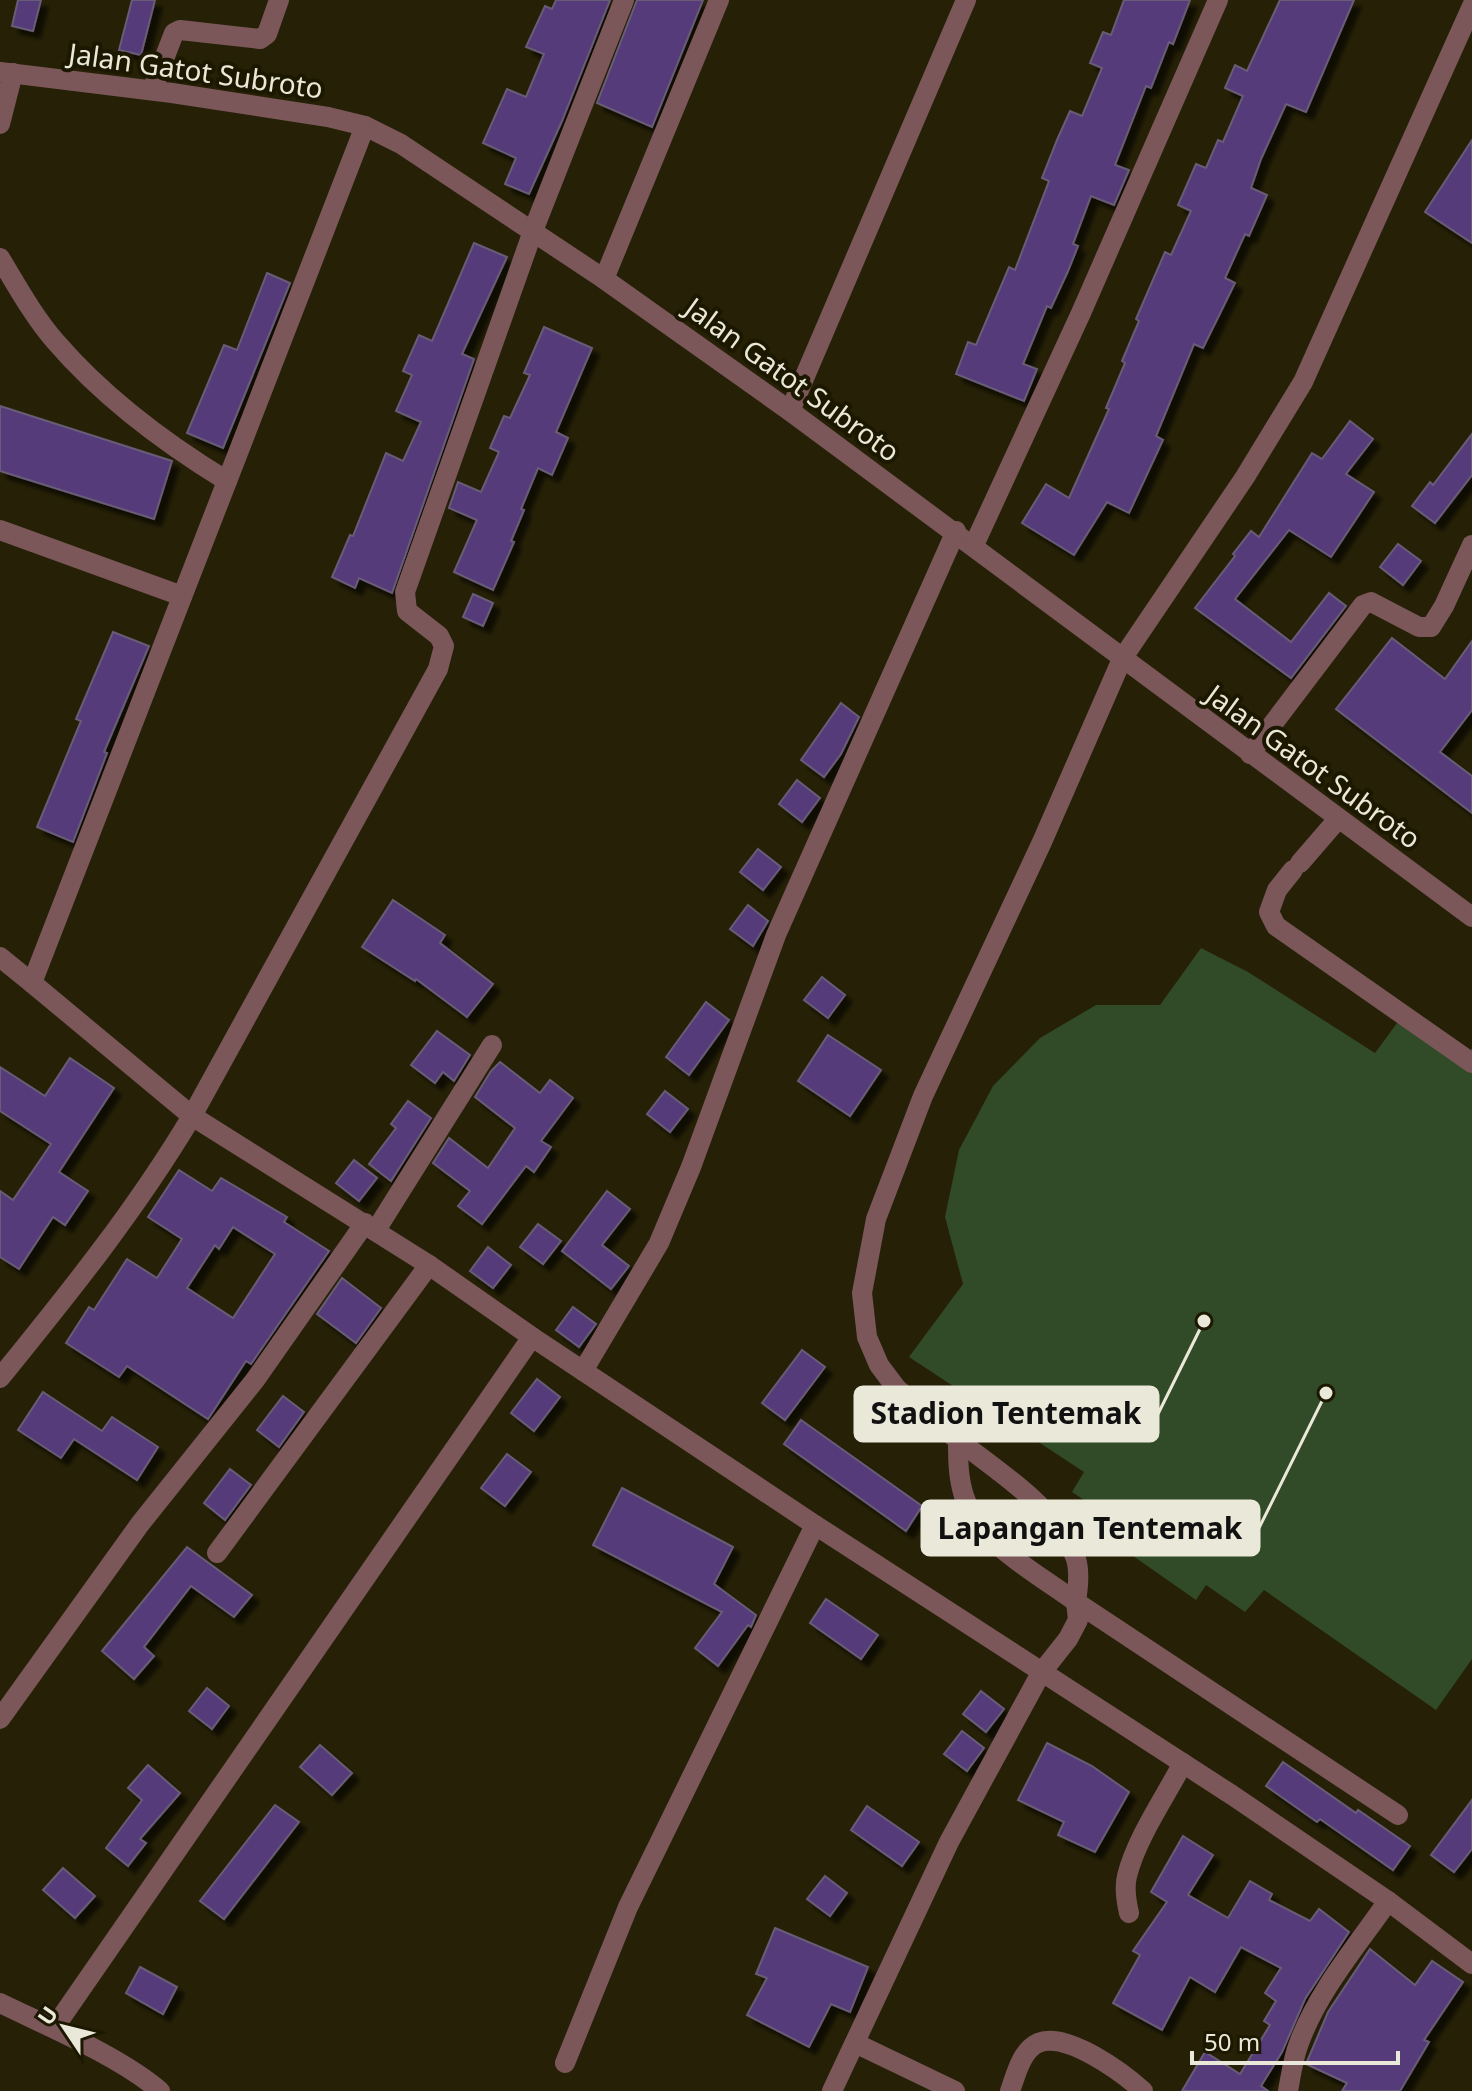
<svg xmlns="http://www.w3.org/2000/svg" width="1472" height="2091" font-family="'Noto Sans',sans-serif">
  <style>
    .green { fill: #314a27 }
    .building { fill: #573a7a; stroke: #675c76; stroke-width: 2; fill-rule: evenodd; filter: url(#shadow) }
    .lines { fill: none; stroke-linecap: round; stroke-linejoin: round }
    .minor { stroke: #7b575a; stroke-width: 20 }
    .labels { text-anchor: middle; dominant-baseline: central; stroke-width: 8; stroke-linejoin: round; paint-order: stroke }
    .street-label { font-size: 28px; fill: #eae8d8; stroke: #1c1800 }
    .leader { fill: none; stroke: #eae8d8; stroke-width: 3 }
    .callout-dot { fill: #eae8d8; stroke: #1c1800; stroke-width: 3 }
    .callout { fill: #eae8d8; stroke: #eae8d8; stroke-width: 3 }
    .callout-label { font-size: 30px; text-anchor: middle; font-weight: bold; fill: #111 }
  </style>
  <defs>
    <filter id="shadow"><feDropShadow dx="7" dy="7" stdDeviation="2" flood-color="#0009"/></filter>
  </defs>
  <rect width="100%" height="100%" fill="#262106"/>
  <path class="green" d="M1201,948L1248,972L1375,1053L1403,1015L1464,1058L1472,1048V1659L1436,1710L1264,1590L1245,1612L1206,1585L1196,1600L1113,1542L1123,1526L1072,1492L1084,1472L909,1357L963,1284L945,1217L959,1150L993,1086L1040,1038L1096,1005H1160Z"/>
  <g class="building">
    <path d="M18,0H41L33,31L12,26Z"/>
    <path d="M132,0H155L141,55L119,50Z"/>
    <path d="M556,0H610L562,121L529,194L505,184L516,158L483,143L507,89L526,97L544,54L526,47L545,6L552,9Z"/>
    <path d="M637,0H703L652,127L597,103Z"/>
    <path d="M1124,0H1190L1173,44L1169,42L1151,88L1146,86L1115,165L1129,170L1114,205L1091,196L1073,244L1078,246L1068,271L1051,308L1047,306L1023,364L1037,369L1024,401L956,374L968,342L976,345L1009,267L1015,270L1049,181L1042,178L1057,140L1070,111L1082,116L1102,68L1090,63L1103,32L1111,35Z"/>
    <path d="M1280,0H1354L1306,112L1286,104L1261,159L1251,188L1267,195L1249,236L1245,234L1225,278L1235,283L1203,348L1194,344L1156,436L1163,440L1129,513L1107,502L1074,555L1022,523L1046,484L1069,498L1109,409L1106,408L1125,363L1122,361L1139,321L1136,319L1165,252L1171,255L1191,211L1178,205L1196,164L1206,168L1218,140L1223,142L1243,96L1225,88L1235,65L1247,71Z"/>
    <path d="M1472,140V243L1425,212Z"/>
    <path d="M474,243L507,257L462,354L474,359L392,593L359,578L355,588L332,577L350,535L353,536L386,453L403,461L421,422L396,411L412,375L403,371L419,335L432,341Z"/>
    <path d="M267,273L290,283L223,448L187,433L224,345L237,350Z"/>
    <path d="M544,327L592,348L556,432L568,438L552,475L538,468L521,509L524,510L511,541L514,542L493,590L454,572L477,520L449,508L458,482L481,492L499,452L490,448L504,416L510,418L530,375L524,373Z"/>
    <path d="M0,406L172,461L154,519L0,471Z"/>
    <path d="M1350,421L1373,439L1346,474L1374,492L1331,557L1289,530L1235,599L1291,642L1329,593L1346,606L1291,678L1195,608L1235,556L1233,554L1251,531L1259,537L1312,453L1322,459Z"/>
    <path d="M1472,434V475L1435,523L1412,506L1430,482L1433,485Z"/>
    <path d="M1398,544L1421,561L1403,585L1380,567Z"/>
    <path d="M473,594L493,603L483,626L463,617Z"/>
    <path d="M113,632L149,646L104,752L107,753L73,842L37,827L81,721L76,719Z"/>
    <path d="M1392,638L1445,679L1472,641V710L1440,752L1472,776V813L1336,709Z"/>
    <path d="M841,703L859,717L841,754L824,777L801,760Z"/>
    <path d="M797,780L820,798L802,822L779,804Z"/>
    <path d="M758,849L781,867L763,890L740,872Z"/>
    <path d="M393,900L445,935L440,943L493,984L467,1017L416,979L415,981L362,947Z"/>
    <path d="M748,905L768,921L753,946L730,929Z"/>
    <path d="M822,977L845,995L828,1018L804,1000Z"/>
    <path d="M706,1002L729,1020L689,1075L666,1057Z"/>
    <path d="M437,1031L470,1055L454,1081L443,1072L435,1083L411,1065Z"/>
    <path d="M828,1035L881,1070L850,1116L798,1081Z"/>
    <path d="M70,1058L114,1088L59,1172L88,1191L65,1225L53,1217L19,1269L0,1257V1191L13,1200L51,1144L0,1111V1067L45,1096Z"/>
    <path d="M500,1062L540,1093L550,1080L573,1098L541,1141L551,1147L534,1172L526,1166L482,1224L458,1206L470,1191L433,1163L449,1138L488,1168L515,1128L475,1097L491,1071Z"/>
    <path d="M665,1091L688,1109L670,1132L647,1114Z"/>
    <path d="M408,1101L431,1118L391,1181L369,1164L396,1128L391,1124Z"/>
    <path d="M354,1160L377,1178L359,1201L336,1183Z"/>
    <path d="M179,1170L212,1191L221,1178L287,1217L284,1222L329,1251L251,1364L246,1361L208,1419L127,1366L119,1377L66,1343L89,1307L94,1310L127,1259L157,1278L182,1239L148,1217ZM233,1227L275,1254L233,1318L187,1288L215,1245L219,1249Z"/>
    <path d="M607,1191L630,1209L602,1245L629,1266L611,1289L562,1251Z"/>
    <path d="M538,1224L561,1241L543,1264L520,1247Z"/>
    <path d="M488,1247L511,1265L493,1288L470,1271Z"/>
    <path d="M342,1278L381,1308L356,1343L317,1314Z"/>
    <path d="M573,1307L596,1324L579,1347L556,1330Z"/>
    <path d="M802,1350L825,1367L785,1420L762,1403Z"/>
    <path d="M537,1379L560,1397L534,1431L511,1413Z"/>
    <path d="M43,1392L102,1431L112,1417L158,1447L137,1480L74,1439L61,1458L18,1430Z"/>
    <path d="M283,1396L304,1412L279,1447L257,1430Z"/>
    <path d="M801,1420L922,1506L906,1531L784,1444Z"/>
    <path d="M507,1454L531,1472L505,1506L481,1488Z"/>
    <path d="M230,1469L251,1485L225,1520L204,1503Z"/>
    <path d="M622,1488L733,1547L714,1584L756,1615L751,1627L748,1625L718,1666L695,1648L722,1612L593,1545Z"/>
    <path d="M187,1547L252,1595L234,1617L191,1586L144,1647L154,1656L134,1679L102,1651Z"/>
    <path d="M826,1599L878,1635L861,1659L810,1623Z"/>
    <path d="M207,1688L229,1706L212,1729L189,1711Z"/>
    <path d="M981,1691L1004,1709L986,1732L963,1714Z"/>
    <path d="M962,1731L984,1748L967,1771L944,1754Z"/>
    <path d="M1047,1743L1092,1766L1129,1792L1095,1852L1058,1835L1064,1822L1018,1800Z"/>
    <path d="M320,1745L352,1773L332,1795L300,1767Z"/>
    <path d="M1283,1762L1356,1813L1358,1810L1410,1846L1393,1870L1320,1819L1317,1822L1266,1786Z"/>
    <path d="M148,1765L180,1793L140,1839L146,1843L128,1866L106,1848L142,1800L128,1788Z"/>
    <path d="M1472,1800V1849L1454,1872L1431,1855Z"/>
    <path d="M275,1805L299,1822L224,1919L200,1901Z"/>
    <path d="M867,1806L919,1842L902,1866L851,1830Z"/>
    <path d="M1183,1836L1213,1855L1188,1895L1228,1918L1250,1881L1272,1894L1269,1900L1310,1921L1319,1909L1349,1932L1305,1999L1282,2052L1261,2086L1268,2091H1182L1205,2052L1240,2074L1270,2025L1264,2021L1276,2001L1265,1993L1281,1968L1241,1947L1215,1992L1190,1977L1162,2030L1113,2003L1140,1955L1133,1951L1167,1902L1151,1892Z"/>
    <path d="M63,1868L95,1896L75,1918L43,1890Z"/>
    <path d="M825,1876L847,1893L830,1916L807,1899Z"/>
    <path d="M775,1928L868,1967L850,2012L831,2004L809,2047L747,2015L767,1978L756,1974Z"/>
    <path d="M1370,1949L1415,1985L1432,1961L1463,1982L1424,2040L1429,2042L1400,2091H1342L1347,2083L1306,2064L1328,2012Z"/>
    <path d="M140,1967L177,1987L163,2014L126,1993Z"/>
  </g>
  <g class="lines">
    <g class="minor">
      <path d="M0,72L172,93L328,117L365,126L401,144L604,279L790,411L1472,917"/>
      <path d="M152,90L174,33L180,30L260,39L267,34L279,0"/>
      <path d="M0,124L13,73"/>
      <path d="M0,258C17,286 34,317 55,341C104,398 163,442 227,481"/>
      <path d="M604,279L719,0"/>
      <path d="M790,411L966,0"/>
      <path d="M0,530L182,596"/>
      <path d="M974,545L1081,313L1218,0"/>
      <path d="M1250,754L1363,605L1371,602L1419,627H1431L1444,606L1472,545"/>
      <path d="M1300,863L1338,819"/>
      <path d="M1293,870L1277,890L1269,912L1276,926L1472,1063"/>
      <path d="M0,957L32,983L365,126"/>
      <path d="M32,983L192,1116L429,1265L532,1337L815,1525L1232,1795L1388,1901L1472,1964"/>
      <path d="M376,1230L492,1045"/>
      <path d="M583,1371L659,1243L691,1167L776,935L956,531"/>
      <path d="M0,1378C69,1293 136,1210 192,1116L438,669L444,646L439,636L407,611L405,592L533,231L624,0"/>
      <path d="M958,1440C997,1471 1059,1509 1076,1559C1080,1572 1078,1588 1076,1602L1398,1815"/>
      <path d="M217,1553L429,1265"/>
      <path d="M0,1719L140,1524L255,1380L365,1223"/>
      <path d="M1129,1913C1126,1900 1124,1888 1127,1876C1136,1839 1165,1797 1183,1763"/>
      <path d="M0,2003C49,2027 119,2056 160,2091"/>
      <path d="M54,2028L532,1337"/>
      <path d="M855,2043L955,2091"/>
      <path d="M565,2063L628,1907L815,1525"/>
      <path d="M832,2091L949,1842L1041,1673L1068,1639L1078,1620L1076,1602C1037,1573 979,1544 964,1496C958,1477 958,1459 958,1440L897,1389L879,1365L867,1337L862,1293L876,1219L923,1096L1042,842L1122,659L1245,477L1303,382L1472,6"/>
      <path d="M1010,2091C1016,2075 1021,2051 1038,2043C1067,2031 1123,2073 1143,2091"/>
      <path d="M1288,2091C1291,2075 1293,2058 1299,2043C1318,1991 1357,1946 1388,1901"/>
    </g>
  </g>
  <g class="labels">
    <g class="street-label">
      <text transform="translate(196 70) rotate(8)">Jalan Gatot Subroto</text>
      <text transform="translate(793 379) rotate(36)">Jalan Gatot Subroto</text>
      <text transform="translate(1314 766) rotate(36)">Jalan Gatot Subroto</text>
    </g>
  </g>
  <path class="leader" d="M1204 1321L1158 1414M1326 1393L1259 1528"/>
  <g class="callout-dot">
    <circle cx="1204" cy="1321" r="8"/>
    <circle cx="1326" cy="1393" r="8"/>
  </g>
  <g class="callout">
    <rect x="855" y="1387" width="303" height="54" rx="8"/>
    <rect x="922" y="1501" width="337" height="54" rx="8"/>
  </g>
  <g class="callout-label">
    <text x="1006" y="1424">Stadion Tentemak</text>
    <text x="1090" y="1539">Lapangan Tentemak</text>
  </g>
  <g transform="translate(64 2027) rotate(305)" stroke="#1c1800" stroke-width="6" paint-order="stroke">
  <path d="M0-6L14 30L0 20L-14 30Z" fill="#eae8d8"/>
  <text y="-12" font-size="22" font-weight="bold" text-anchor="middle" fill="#eae8d8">U</text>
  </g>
  <path d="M1192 2051v12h206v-12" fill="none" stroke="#eae8d8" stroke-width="4"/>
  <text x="1204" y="2051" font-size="24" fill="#eae8d8" stroke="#1c1800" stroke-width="6" paint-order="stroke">50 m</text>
</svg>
